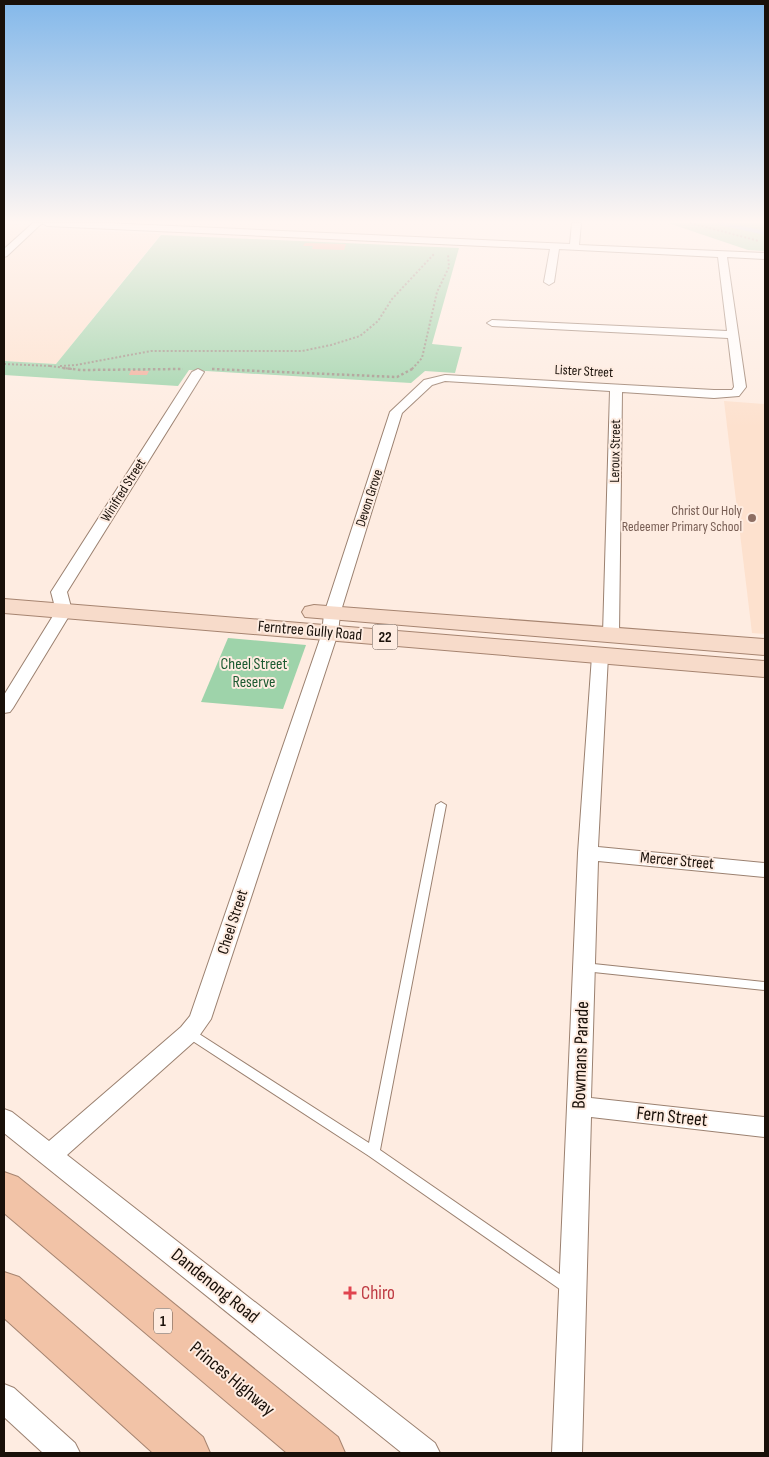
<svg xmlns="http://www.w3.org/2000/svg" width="769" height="1457" font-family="'Sofia Sans Condensed',sans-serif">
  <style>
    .built { fill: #fde1ce }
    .green { fill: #9ed3aa }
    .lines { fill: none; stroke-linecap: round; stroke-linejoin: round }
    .stream { stroke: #8cbdec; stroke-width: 4 }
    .building { fill: #f2ae9a }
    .lane-casing { stroke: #9b8170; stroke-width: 2 }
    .street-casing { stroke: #9b8170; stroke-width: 2 }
    .primary-casing { stroke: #a68470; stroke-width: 2 }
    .highway-casing { stroke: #a68470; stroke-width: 2 }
    .path-far1 { stroke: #9c8e84; stroke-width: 2; stroke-dasharray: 2 2; stroke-linecap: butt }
    .path { stroke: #9c8e84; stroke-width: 2.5; stroke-dasharray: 2.5 2.5; stroke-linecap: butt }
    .lane { fill: #fff; fill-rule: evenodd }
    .street { fill: #fff; fill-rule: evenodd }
    .primary { fill: #f7dbca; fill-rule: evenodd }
    .highway { fill: #f2c3a7; fill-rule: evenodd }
    .education-dot { fill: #8d6e63; stroke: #feece1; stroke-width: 2 }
    .health-dot { fill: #e0444e; stroke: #feece1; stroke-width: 2 }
    .labels { text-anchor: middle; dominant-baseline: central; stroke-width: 4; stroke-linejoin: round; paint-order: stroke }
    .far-street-label { font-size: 14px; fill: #191009; stroke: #feece1 }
    .far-education-label { font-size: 14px; fill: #785e54; stroke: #feece1; text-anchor: end }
    .shield { fill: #feece1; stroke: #5e524a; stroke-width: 1 }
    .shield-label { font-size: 15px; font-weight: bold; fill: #191009 }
    .street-label { font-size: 16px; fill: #191009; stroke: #feece1 }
    .park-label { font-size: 16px; fill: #1c5a31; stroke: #feece1 }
    .near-street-label { font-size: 19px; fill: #191009; stroke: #feece1 }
    .near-health-label { font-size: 19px; fill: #be3a42; stroke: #feece1; text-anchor: start }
  </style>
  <rect width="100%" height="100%" fill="#feece1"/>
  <g class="built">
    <path d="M4,223H21L17,227L161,234L56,364L4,361Z"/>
    <path d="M724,401L765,404V634L752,633Z"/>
  </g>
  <g class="green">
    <path d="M668,223H765V251L748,250Z"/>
    <path d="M161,235L459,248L432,344L462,347L455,373L425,371L411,383L189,370L178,386L4,375V361L56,364Z"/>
    <path d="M228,638L306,645L283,709L201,702Z"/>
  </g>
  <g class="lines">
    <path class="stream" d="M720,223L765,233"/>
  </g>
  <g class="building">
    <path d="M305,243L346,244L344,250L312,249L313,246H303Z"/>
    <path d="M131,370L149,371L147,375H129Z"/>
  </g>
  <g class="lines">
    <g class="lane-casing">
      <g id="lane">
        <path d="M441,802L446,805L380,1150L574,1284L576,1288L574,1292L569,1294L564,1292L369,1156L185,1036L183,1033L185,1030L189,1029L193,1030L369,1143L436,805Z"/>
        <path d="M584,963L765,982V990L584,971L580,970L579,967L580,964Z"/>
      </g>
    </g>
    <g class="street-casing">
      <g id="street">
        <path d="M33,223H105L570,244L572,223H581L579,245L765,253V259L727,257L746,387L739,396L714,398L622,392L619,634L617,637H605L603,634L610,391L445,381L432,385L402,413L340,614L338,633L211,1019L197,1039L67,1155L435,1443L440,1453H402L4,1133V1109L12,1112L49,1141L181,1027L190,1016L322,633L324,614L390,412L424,380L445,375L714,390H732L734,387L728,338L492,326L487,323L492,320L727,331L718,257L559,249L554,282L549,285L544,282L550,249L47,226L42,223L7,256L4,257V249Z"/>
        <path d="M198,369L204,372L67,592L72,611L13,708L10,712L4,713V695L56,611L51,592L192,372Z"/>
        <path d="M600,651L606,653L608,656L598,847L765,863V877L598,861L591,1098L765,1117V1137L591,1117L582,1453H552L578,853L592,656L594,653Z"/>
        <path d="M4,1384L14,1388L75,1443L80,1453H43L4,1417Z"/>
      </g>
    </g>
    <g class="primary-casing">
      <g id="primary">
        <path d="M4,599L765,661V677L4,613Z"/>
        <path d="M314,605L765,639V655L305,617L302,612L305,607Z"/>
      </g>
    </g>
    <g class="highway-casing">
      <g id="highway">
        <path d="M4,1172L18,1177L338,1437L345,1453H287L4,1213Z"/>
        <path d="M4,1272L19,1277L203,1437L210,1453H153L4,1318Z"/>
      </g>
    </g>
    <g class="path-far1">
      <path d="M690,223L759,241"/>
      <path d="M4,364L52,366"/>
      <path d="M50,366L72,369"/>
      <path d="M60,366L76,365L151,351H302L331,345L360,336L378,321L392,299L434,254"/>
      <path d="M412,369L422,358L437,292L449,267L448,254"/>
    </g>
    <g class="path">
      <path d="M63,368L81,370L183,369"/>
      <path d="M212,369L397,377L414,368"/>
    </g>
    <use href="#lane" class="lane"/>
    <use href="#street" class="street"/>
    <use href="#primary" class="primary"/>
    <use href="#highway" class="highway"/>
  </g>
  <linearGradient id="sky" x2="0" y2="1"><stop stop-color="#83b8ea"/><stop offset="0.52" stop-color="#fff6f2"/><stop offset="1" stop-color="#fff6f2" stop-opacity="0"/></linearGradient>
  <rect width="769" height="427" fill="url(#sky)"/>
  <circle class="education-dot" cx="752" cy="518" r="5"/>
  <path class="health-dot" d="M347.5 1285.5h5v5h5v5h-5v5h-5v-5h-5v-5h5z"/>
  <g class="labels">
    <g class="far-street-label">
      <text transform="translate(584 371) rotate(3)">Lister Street</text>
      <text transform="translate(615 451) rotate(-89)">Leroux Street</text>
      <text transform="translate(123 490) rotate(-58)">Winifred Street</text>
      <text transform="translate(369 498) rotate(-72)">Devon Grove</text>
    </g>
    <g class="far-education-label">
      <text x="742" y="510">Christ Our Holy<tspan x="742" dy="16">Redeemer Primary School</tspan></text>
    </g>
    <g class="shield">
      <rect x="372.5" y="624.5" width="25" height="25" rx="4"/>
      <rect x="154" y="1308.5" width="18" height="25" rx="4"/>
    </g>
    <g class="shield-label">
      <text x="385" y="637">22</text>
      <text x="163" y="1321">1</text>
    </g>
    <g class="street-label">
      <text transform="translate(310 631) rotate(5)">Ferntree Gully Road</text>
      <text transform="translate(677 861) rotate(5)">Mercer Street</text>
      <text transform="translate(233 922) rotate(-72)">Cheel Street</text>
    </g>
    <g class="park-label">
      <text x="254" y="664">Cheel Street<tspan x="254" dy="18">Reserve</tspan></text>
    </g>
    <g class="near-street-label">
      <text transform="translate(581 1055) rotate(-88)">Bowmans Parade</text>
      <text transform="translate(672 1117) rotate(6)">Fern Street</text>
      <text transform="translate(215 1286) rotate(39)">Dandenong Road</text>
      <text transform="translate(232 1379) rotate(40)">Princes Highway</text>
    </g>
    <g class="near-health-label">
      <text x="361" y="1293">Chiro</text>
    </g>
  </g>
  <rect width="769" height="1457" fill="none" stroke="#191009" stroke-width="10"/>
</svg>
